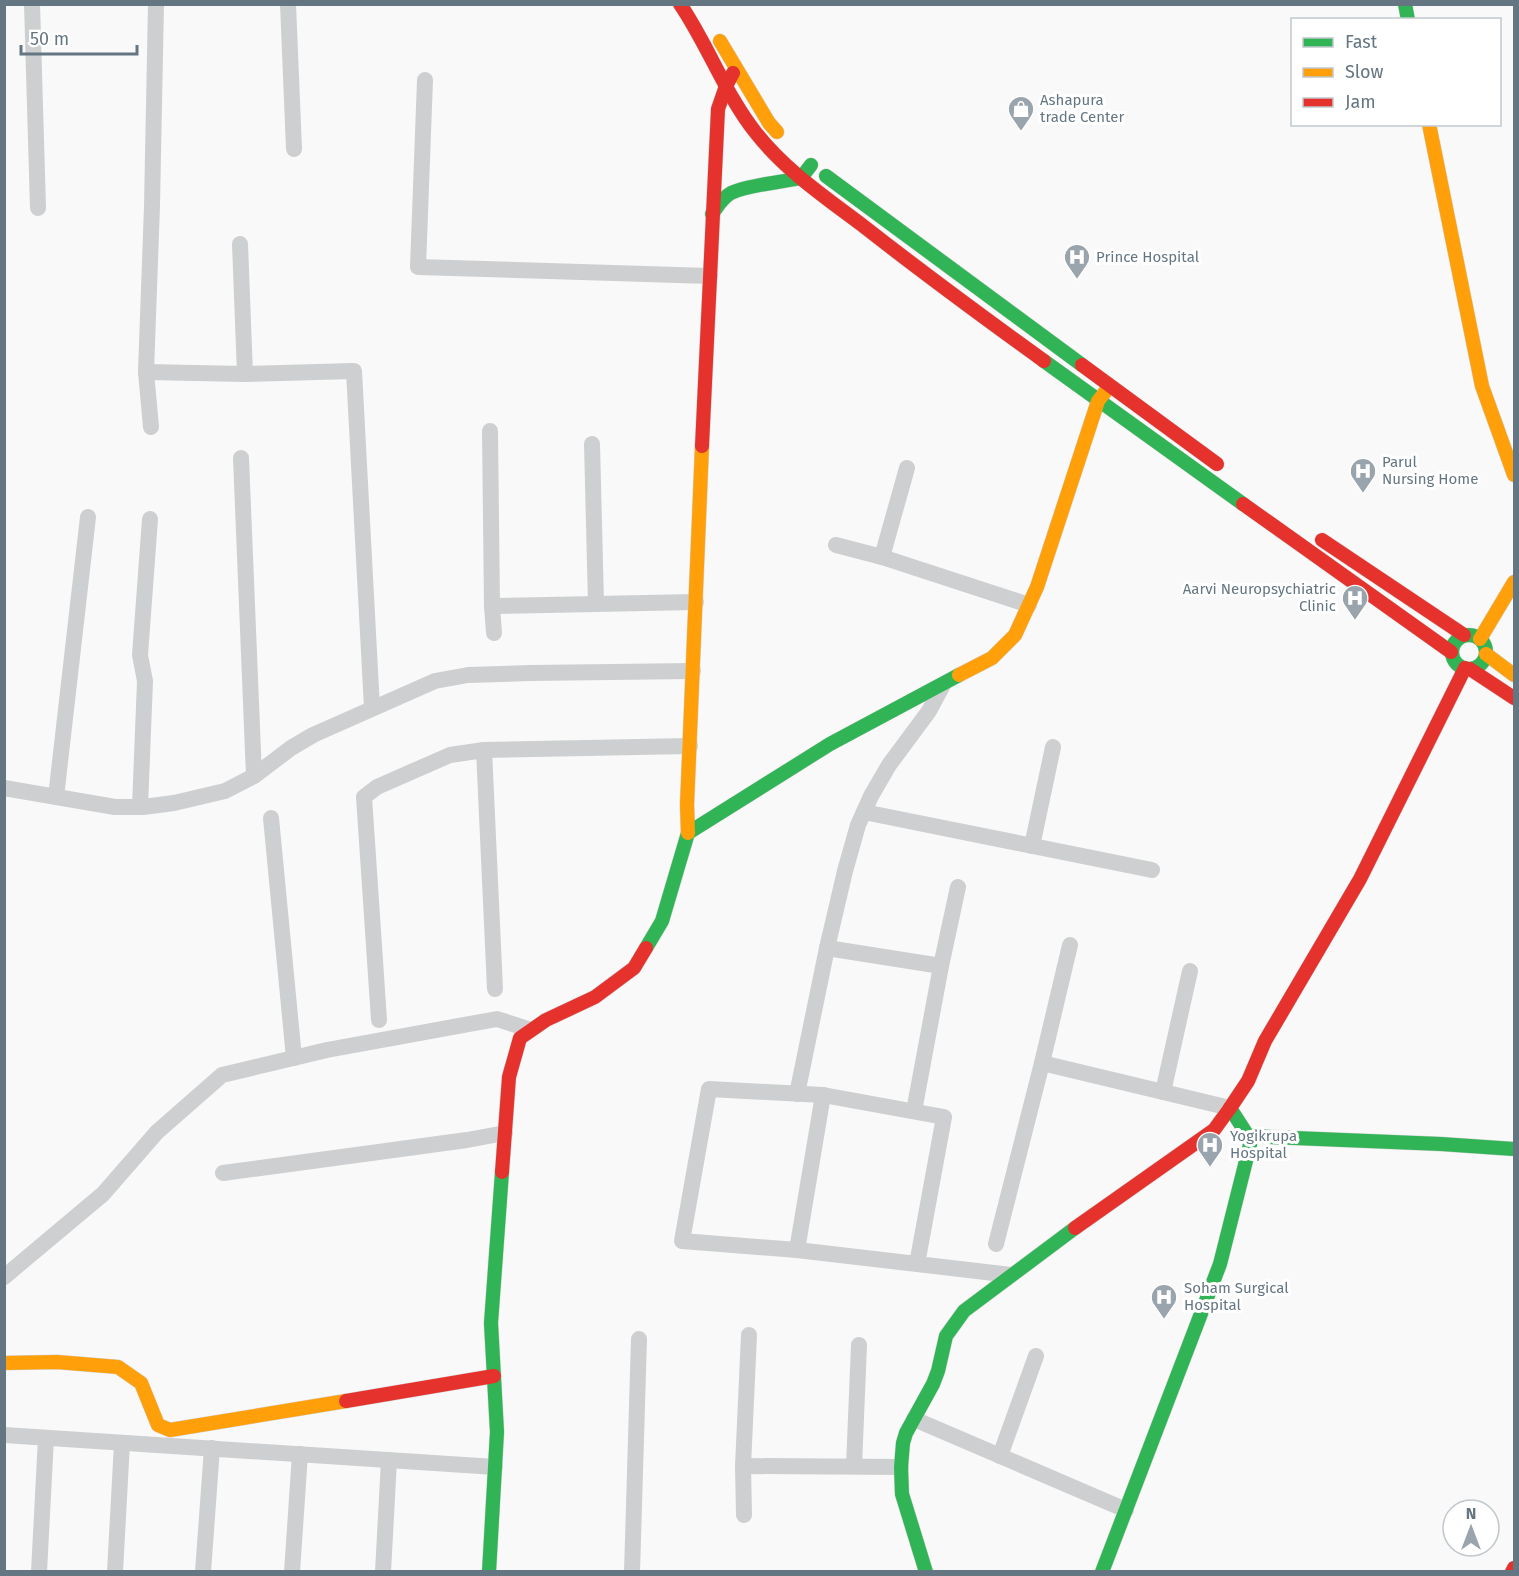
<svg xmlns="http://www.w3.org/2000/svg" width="1519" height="1576" font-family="'Fira Sans',sans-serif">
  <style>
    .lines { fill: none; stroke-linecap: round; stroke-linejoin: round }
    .fast-casing { stroke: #d5d6d7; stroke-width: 15 }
    .slow-casing { stroke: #d5d6d7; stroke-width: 15 }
    .jam-casing { stroke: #d5d6d7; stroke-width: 15 }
    .street { stroke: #cecfd0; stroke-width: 16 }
    .fast { stroke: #30b455; stroke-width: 14 }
    .slow { stroke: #ff9f0a; stroke-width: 14 }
    .jam { stroke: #e5322d; stroke-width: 14 }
    .labels { text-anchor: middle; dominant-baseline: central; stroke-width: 6; stroke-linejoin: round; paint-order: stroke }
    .poi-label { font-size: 15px; fill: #657683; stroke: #fff; text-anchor: start }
  </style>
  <rect width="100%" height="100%" fill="#f9f9f9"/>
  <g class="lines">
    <g class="fast-casing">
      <g id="fast">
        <path d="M1405,4L1408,20"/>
        <path d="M826,176L1082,365"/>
        <path d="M712,214C718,206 722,198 731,193C747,185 782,182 801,178L811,165"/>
        <path d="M1044,361L1243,504"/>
        <circle cx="1469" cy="652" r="17"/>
        <path d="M646,948L662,921L688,833L830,744L959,675"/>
        <path d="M1248,1136L1441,1144L1514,1149"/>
        <path d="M489,1572L497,1432L491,1323L502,1172"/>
        <path d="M926,1572L902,1494L901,1467L903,1443L906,1433L933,1384L938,1371L946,1336L964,1311L1075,1228"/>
        <path d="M1102,1572L1220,1264L1250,1145L1248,1136L1230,1108"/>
      </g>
    </g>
    <g class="slow-casing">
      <g id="slow">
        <path d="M720,41L769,123L777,132"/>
        <path d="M1429,124L1482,386L1514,475"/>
        <path d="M1480,639L1514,582"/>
        <path d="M1486,654L1514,675"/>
        <path d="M959,675L992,658L1015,635L1037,587L1098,401L1109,387"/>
        <path d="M688,833L687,805L702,446"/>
        <path d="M4,1363L57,1362L118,1367L141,1383L158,1425L170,1430L346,1401"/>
      </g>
    </g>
    <g class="jam-casing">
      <g id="jam">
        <path d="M680,4C708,45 725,94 756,133C785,170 825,197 862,225C922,272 983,317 1044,361"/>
        <path d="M1082,365L1217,464"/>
        <path d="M702,446L718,109L726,86L733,73"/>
        <path d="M1243,504L1451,652"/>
        <path d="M1322,540L1464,635"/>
        <path d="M1470,669L1514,698"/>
        <path d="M1230,1108L1248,1081L1265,1041L1360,879L1465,668"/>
        <path d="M502,1172L509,1077L520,1038L546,1020L595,997L634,968L646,948"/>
        <path d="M1075,1228L1214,1130L1230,1108"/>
        <path d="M346,1401L494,1376"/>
        <path d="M1512,1572L1514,1568"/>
      </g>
    </g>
    <g class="street">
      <path d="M32,4L38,208"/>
      <path d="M288,4L294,149"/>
      <path d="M425,80L418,267L710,276"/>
      <path d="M240,244L245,374"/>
      <path d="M146,372L245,374L354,371L372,708"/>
      <path d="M151,427L146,372L152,206L156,4"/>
      <path d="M490,431L492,606L494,633"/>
      <path d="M592,444L596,604"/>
      <path d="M241,458L254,776"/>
      <path d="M836,545L882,557L1029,605"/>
      <path d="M882,557L907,468"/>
      <path d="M492,606L696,602"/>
      <path d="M484,750L495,989"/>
      <path d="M4,788L115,807H143L174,803L225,791L254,776L291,748L313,735L435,681L468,675L530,673L693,671"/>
      <path d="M56,797L88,517"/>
      <path d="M140,807L145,681L140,655L150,519"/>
      <path d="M864,812L1152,870"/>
      <path d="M271,818L294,1058"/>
      <path d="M1032,846L1053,747"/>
      <path d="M827,948L941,966"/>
      <path d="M379,1020L364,797L377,787L450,755L484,750L690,746"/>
      <path d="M1042,1063L1230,1108"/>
      <path d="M1163,1092L1190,971"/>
      <path d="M797,1094L827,948L845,871L858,825L871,796L889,765L929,711L943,685"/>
      <path d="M914,1111L941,966L958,887"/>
      <path d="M223,1173L467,1140L505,1133"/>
      <path d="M996,1244L1042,1063L1070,945"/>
      <path d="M797,1250L823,1095"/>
      <path d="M917,1264L944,1117L823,1095L709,1089L682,1241L797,1250L1011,1275"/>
      <path d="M4,1277L103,1194L157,1132L222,1075L327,1050L497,1019L531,1030"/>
      <path d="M914,1419L1126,1510"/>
      <path d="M4,1435L495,1467"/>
      <path d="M1000,1456L1036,1356"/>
      <path d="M743,1466L901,1467"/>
      <path d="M854,1466L859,1345"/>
      <path d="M744,1515L743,1466L749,1335"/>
      <path d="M39,1572L46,1438"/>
      <path d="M115,1572L122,1443"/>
      <path d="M203,1572L212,1448"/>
      <path d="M292,1572L300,1454"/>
      <path d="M383,1572L389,1460"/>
      <path d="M632,1572L639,1339"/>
    </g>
    <use href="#fast" class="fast"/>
    <use href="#slow" class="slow"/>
    <use href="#jam" class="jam"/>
  </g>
  <defs>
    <g id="shop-pin" transform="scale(1.35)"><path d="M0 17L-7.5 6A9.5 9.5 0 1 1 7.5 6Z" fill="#99a4ac" stroke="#fff"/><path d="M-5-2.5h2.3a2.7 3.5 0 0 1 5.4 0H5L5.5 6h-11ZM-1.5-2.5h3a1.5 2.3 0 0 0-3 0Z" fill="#fff"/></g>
    <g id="hospital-pin" transform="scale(1.35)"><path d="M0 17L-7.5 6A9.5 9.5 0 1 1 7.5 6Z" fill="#99a4ac" stroke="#fff"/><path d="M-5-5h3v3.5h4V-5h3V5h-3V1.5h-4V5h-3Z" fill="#fff"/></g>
  </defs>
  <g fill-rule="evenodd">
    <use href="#shop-pin" x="1021" y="109"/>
    <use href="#hospital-pin" x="1077" y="257"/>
    <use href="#hospital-pin" x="1363" y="471"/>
    <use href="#hospital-pin" x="1355" y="598"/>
    <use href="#hospital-pin" x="1210" y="1145"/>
    <use href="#hospital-pin" x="1164" y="1297"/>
  </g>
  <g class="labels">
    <g class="poi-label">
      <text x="1040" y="100">Ashapura<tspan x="1040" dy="17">trade Center</tspan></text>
      <text x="1096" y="257">Prince Hospital</text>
      <text x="1382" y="462">Parul<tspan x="1382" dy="17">Nursing Home</tspan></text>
      <text x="1336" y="589" text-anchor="end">Aarvi Neuropsychiatric<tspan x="1336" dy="17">Clinic</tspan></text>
      <text x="1230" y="1136">Yogikrupa<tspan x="1230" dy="17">Hospital</tspan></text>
      <text x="1184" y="1288">Soham Surgical<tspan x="1184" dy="17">Hospital</tspan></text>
    </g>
  </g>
  <rect width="1519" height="1576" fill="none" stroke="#657683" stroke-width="12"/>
  <rect x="1291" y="18" width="210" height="108" fill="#ffffff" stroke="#c1c8cd" stroke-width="1.5"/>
  <rect x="1303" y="38" width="30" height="9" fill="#30b455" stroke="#c1c8cd" stroke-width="1.5"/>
  <text x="1345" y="48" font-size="18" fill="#657683">Fast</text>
  <rect x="1303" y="68" width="30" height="9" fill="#ff9f0a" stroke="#c1c8cd" stroke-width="1.5"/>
  <text x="1345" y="78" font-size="18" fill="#657683">Slow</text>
  <rect x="1303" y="98" width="30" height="9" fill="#e5322d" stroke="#c1c8cd" stroke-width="1.5"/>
  <text x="1345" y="108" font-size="18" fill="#657683">Jam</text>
  <g transform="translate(1471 1528)"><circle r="28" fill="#ffffff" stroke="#c1c8cd" stroke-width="1.5"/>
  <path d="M0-4.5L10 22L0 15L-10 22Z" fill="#99a4ac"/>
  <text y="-9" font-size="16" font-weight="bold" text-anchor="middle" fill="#657683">N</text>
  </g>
  <path d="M21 45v9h116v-9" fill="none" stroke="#657683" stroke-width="3"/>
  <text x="30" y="45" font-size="18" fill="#657683" stroke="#ffffff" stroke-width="4.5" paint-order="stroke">50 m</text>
</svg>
